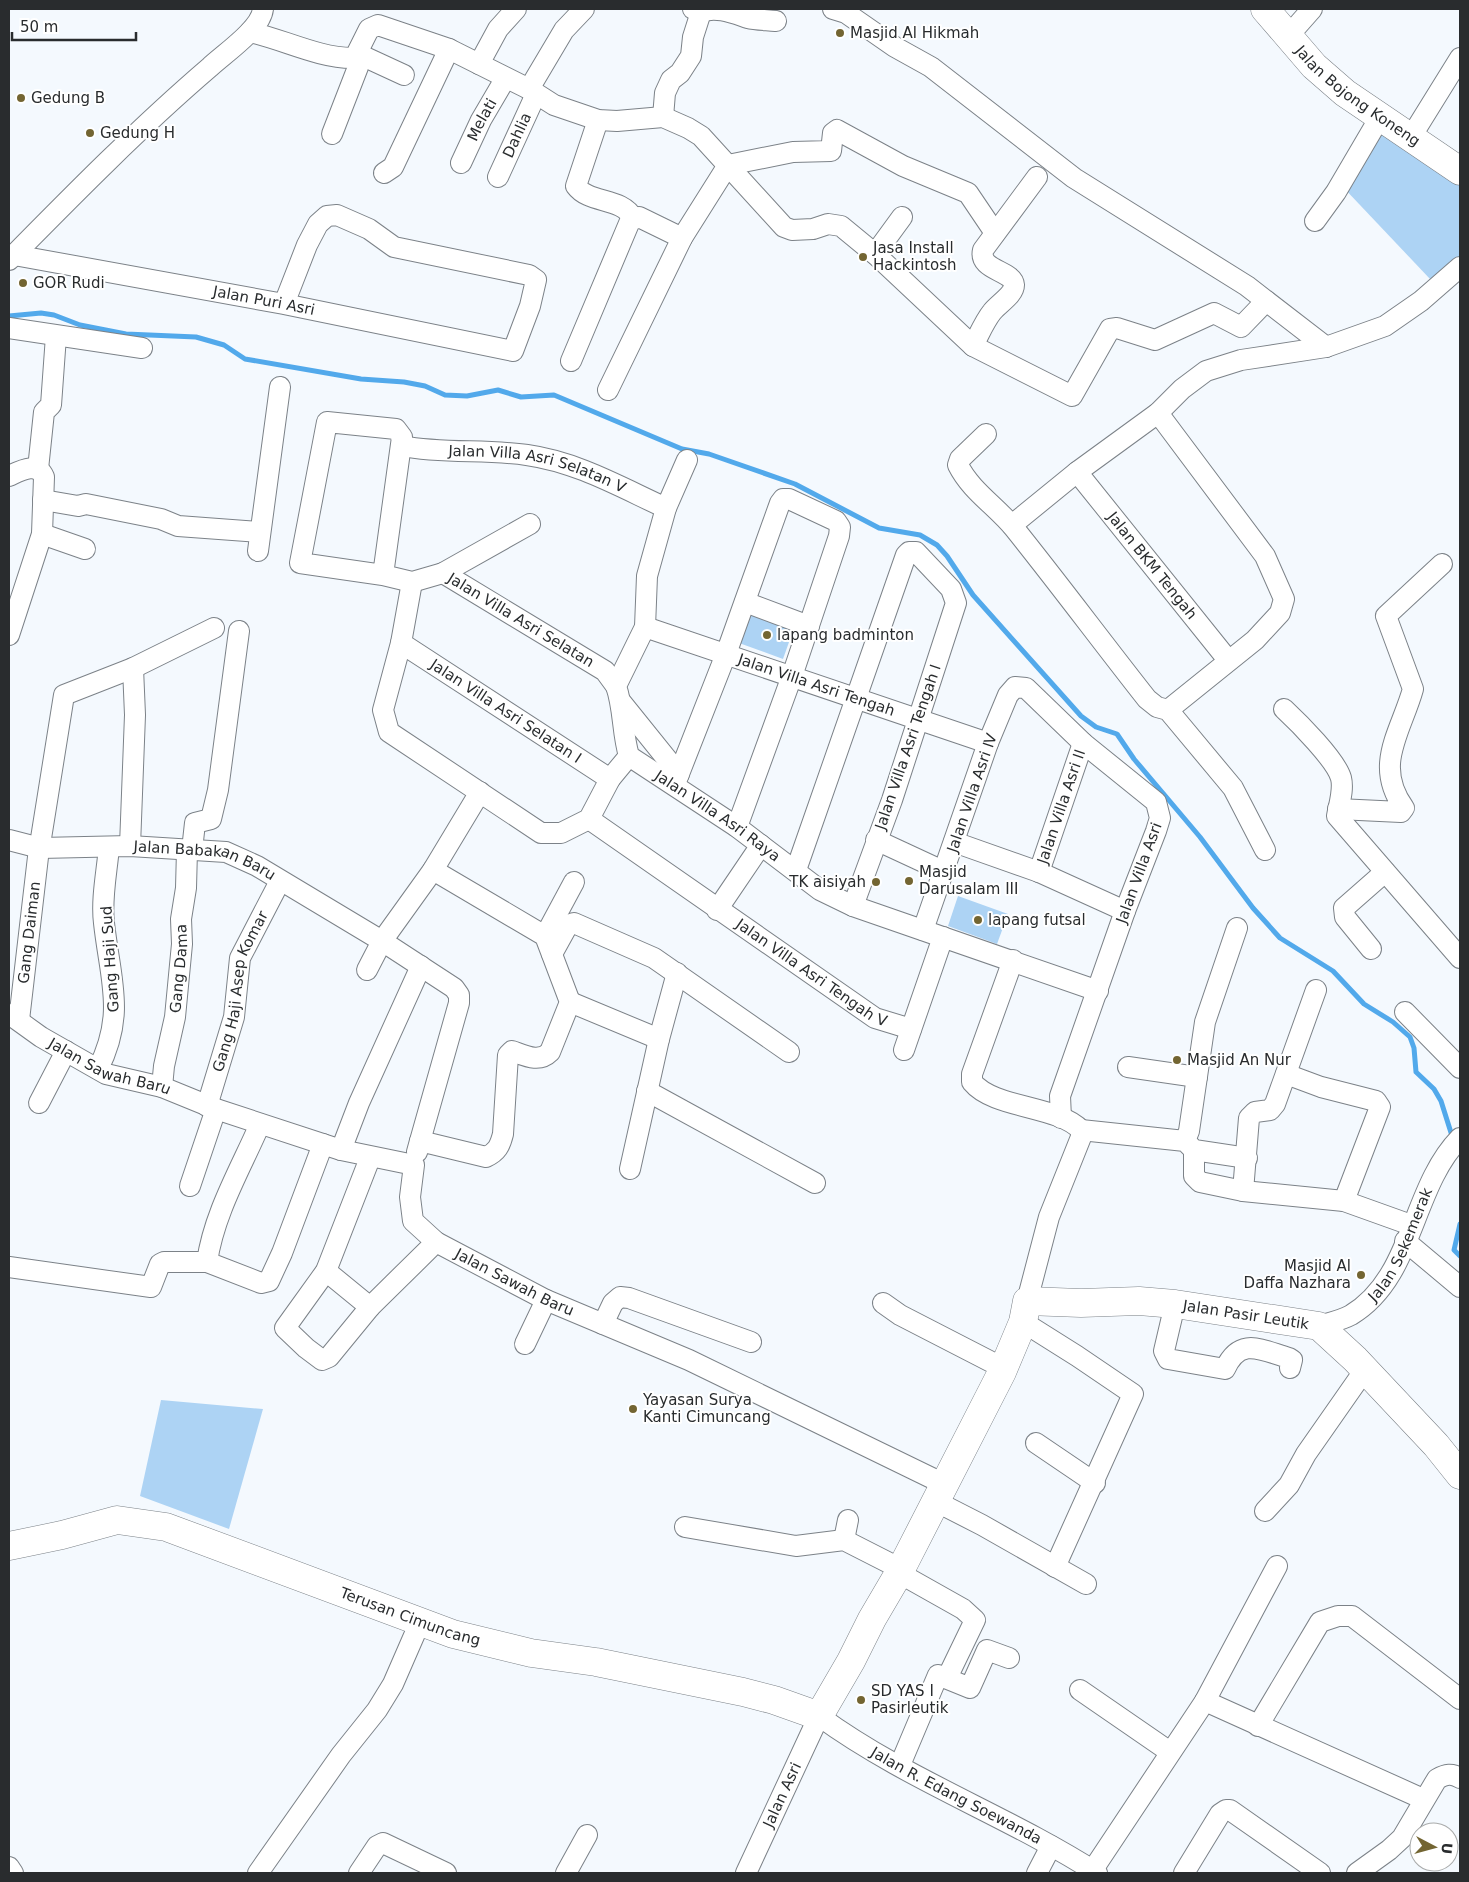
<svg xmlns="http://www.w3.org/2000/svg" width="1469" height="1882" font-family="'DejaVu Sans',sans-serif">
  <style>
    .green { fill: #add3f4 }
    .lines { fill: none; stroke-linecap: round; stroke-linejoin: round }
    .stream { stroke: #52a9eb; stroke-width: 5 }
    .street-casing { stroke: #7c8288; stroke-width: 22 }
    .secondary-casing { stroke: #7c8288; stroke-width: 29 }
    .street { stroke: #fff; stroke-width: 20 }
    .secondary { stroke: #fff; stroke-width: 28 }
    .poi-dot { fill: #736532; stroke: #fff; stroke-width: 2 }
    .labels { text-anchor: middle; dominant-baseline: central; stroke-width: 4; stroke-linejoin: round; paint-order: stroke }
    .poi-label { font-size: 15px; fill: #292c2e; stroke: #fff; text-anchor: start }
    .street-label { font-size: 15px; fill: #292c2e; stroke: #fff }
  </style>
  <rect width="100%" height="100%" fill="#f4f9fe"/>
  <g class="green">
    <path d="M1379,122L1460,174V260L1431,280L1342,186Z"/>
    <path d="M750,612L794,628L783,659L739,643Z"/>
    <path d="M958,896L1008,914L997,944L948,926Z"/>
    <path d="M161,1400L263,1409L229,1529L140,1496Z"/>
  </g>
  <g class="lines">
    <g class="stream">
      <path d="M9,316L41,313L54,315L80,325L126,334L196,337L224,345L245,359L361,379L404,382L425,386L445,395L467,396L498,390L521,397L554,395L682,449L709,454L795,484L879,528L920,535L937,545L947,556L973,595L1081,716L1096,727L1117,734L1134,759L1200,837L1253,908L1280,938L1333,971L1364,1004L1393,1022L1410,1037L1414,1048L1416,1072L1434,1089L1441,1101L1453,1139"/>
      <path d="M1460,1224L1454,1250L1460,1256"/>
    </g>
    <g class="street-casing">
      <g id="street">
        <path d="M693,9L701,12C716,6 733,13 748,18C756,20 767,20 776,21"/>
        <path d="M833,9L846,13L895,47L931,67L1074,178L1247,286L1326,347"/>
        <path d="M250,32C282,39 319,58 352,58L355,57L369,29L378,25L449,49L529,89L554,105L598,120L617,121L663,117L688,128L701,136L784,227L792,230L813,229L828,224L841,226L875,254L973,346L1072,396L1110,329L1117,328L1155,340L1214,313L1241,327L1266,301"/>
        <path d="M1289,35L1312,9"/>
        <path d="M355,57L359,58L365,57L404,75"/>
        <path d="M479,64L498,29L516,9"/>
        <path d="M529,89L564,30L584,9"/>
        <path d="M663,117L665,93L671,80L680,73L691,56L693,37L701,12"/>
        <path d="M598,120L576,186C589,204 622,197 633,218"/>
        <path d="M332,134L358,67L359,58"/>
        <path d="M1411,137L1460,58"/>
        <path id="s1" d="M461,163L481,120L505,79"/>
        <path d="M384,173L393,167L449,49"/>
        <path id="s2" d="M498,177L536,94"/>
        <path d="M1315,221L1336,192L1380,117"/>
        <path d="M875,254L902,217"/>
        <path id="s3" d="M14,255L284,304L513,351L530,306L536,280L529,275L394,247L369,229L337,215L327,216L318,224L307,245L284,304"/>
        <path d="M9,260C74,194 140,127 210,67C225,53 261,29 263,9"/>
        <path d="M9,328L142,348"/>
        <path d="M973,346C979,335 984,322 992,312C998,304 1014,295 1014,285C1013,270 978,271 983,250L1037,177"/>
        <path d="M571,361L630,221L639,217L682,238"/>
        <path d="M608,390L682,238L728,165L793,152L831,151L833,133L837,130L903,166L968,193L995,233"/>
        <path d="M1158,413L1265,556L1284,599L1280,613L1255,640L1168,710"/>
        <path d="M986,434L960,459L958,465C971,491 996,506 1014,528C1059,584 1102,642 1147,699L1157,707L1168,710L1233,788L1265,850"/>
        <path id="s4" d="M402,446C443,454 486,449 527,455C577,462 620,487 666,508"/>
        <path id="s5" d="M687,460L666,508L647,576L645,627L616,686C624,709 622,733 629,756L737,827L820,890L853,906L1098,991"/>
        <path d="M38,469L44,412L51,405L56,336"/>
        <path id="s6" d="M1077,472L1228,660"/>
        <path d="M9,476C20,471 37,461 44,477L42,534L9,635"/>
        <path d="M43,500L78,506L86,504L161,519L178,526L259,532"/>
        <path d="M1012,525L1077,472L1158,413L1182,389L1206,371L1241,360L1326,347L1385,326L1421,301L1460,267"/>
        <path d="M42,534L85,549"/>
        <path d="M258,551L280,387"/>
        <path id="s7" d="M443,573L605,671L616,686"/>
        <path d="M383,575L402,437L396,429L327,422L300,563L383,575L412,582L443,573L530,524"/>
        <path d="M412,582L401,643L383,710L389,732L541,833H561L589,819L610,779L629,756"/>
        <path d="M745,602L809,626"/>
        <path id="s8" d="M645,627L988,743"/>
        <path id="s9" d="M401,643L610,779"/>
        <path d="M621,702L679,774"/>
        <path d="M1284,709C1298,722 1336,760 1341,778C1344,790 1339,804 1337,816L1460,958"/>
        <path d="M675,784L726,654L780,503L783,499H789L836,521L840,527L839,536L792,676L737,827"/>
        <path d="M1338,809L1401,812L1404,808C1373,765 1401,732 1413,689L1386,616L1442,564"/>
        <path id="s10" d="M589,819L875,1018L911,1029"/>
        <path id="s11" d="M9,840L40,848L130,846L226,852L257,866L382,941L454,988L459,995V1003L420,1141"/>
        <path d="M876,840L945,872"/>
        <path d="M954,842L1039,872L1125,911"/>
        <path d="M130,846L135,715L133,668"/>
        <path d="M192,850L195,823L211,819L218,790L239,631"/>
        <path d="M796,870L906,555L909,552H916L951,589L956,603L892,800L853,906"/>
        <path id="s12" d="M1039,872L1083,743"/>
        <path d="M717,910L761,845"/>
        <path d="M923,930L988,743L1008,695L1015,687L1026,688L1083,743L1156,802L1160,818L1156,831L1125,911L1060,1096L1061,1118"/>
        <path d="M545,936L574,882"/>
        <path d="M1371,949L1345,917L1344,908L1385,872"/>
        <path d="M552,954L568,925L574,923L654,958L789,1052"/>
        <path d="M1013,960L972,1074V1082C994,1109 1057,1105 1081,1130V1137L1049,1217L1027,1301"/>
        <path d="M367,970L382,941L433,870L480,792"/>
        <path d="M570,1002L659,1039"/>
        <path d="M1405,1012L1460,1068"/>
        <path id="s13" d="M9,1014L41,1037L106,1074L162,1087L216,1109L341,1150L414,1165L410,1197L413,1221L436,1242L546,1300L689,1360L944,1484"/>
        <path id="s14" d="M19,1020L38,857L64,695L133,668L214,628"/>
        <path d="M904,1050L943,937"/>
        <path d="M1128,1067L1197,1077"/>
        <path d="M98,1069C126,1014 110,979 104,923C101,899 107,871 109,847"/>
        <path d="M1286,1074L1321,1087L1376,1101L1380,1107L1344,1201"/>
        <path id="s15" d="M162,1087L164,1066L175,1017L182,944L181,919L186,888L187,850"/>
        <path d="M647,1091L815,1183"/>
        <path d="M39,1103L66,1051"/>
        <path id="s16" d="M207,1106L234,1017L240,958L280,881"/>
        <path d="M260,1124C241,1168 214,1213 207,1262L261,1283L269,1281L282,1253L323,1144"/>
        <path d="M1081,1130L1185,1141L1194,1150L1247,1158"/>
        <path d="M1185,1141L1189,1131L1205,1022L1237,928"/>
        <path d="M341,1150L359,1103L421,966"/>
        <path d="M1194,1150V1176L1200,1182L1243,1191L1344,1201L1411,1225"/>
        <path d="M417,1152L420,1141L486,1157C497,1152 500,1146 503,1134L508,1055L512,1051C526,1056 539,1063 550,1052L570,1002L545,936L433,870"/>
        <path d="M370,1158L326,1271L285,1328L306,1348L322,1360L329,1357L370,1307L436,1242"/>
        <path d="M630,1169L659,1039L677,973"/>
        <path d="M190,1186L216,1109"/>
        <path d="M1243,1191L1249,1118L1255,1112L1270,1110L1275,1104L1316,990"/>
        <path d="M1405,1241L1460,1287"/>
        <path d="M9,1267L151,1287L160,1264L164,1262H207"/>
        <path d="M326,1271L370,1307"/>
        <path d="M883,1303L900,1315L1003,1368"/>
        <path d="M1175,1304L1164,1351L1168,1359L1225,1369C1240,1336 1261,1350 1289,1358L1292,1360L1290,1368"/>
        <path d="M1023,1322L1077,1356L1133,1394L1055,1567"/>
        <path d="M603,1324L613,1303L620,1297L629,1298L751,1342"/>
        <path id="s17" d="M1319,1326C1329,1323 1342,1320 1351,1315C1414,1277 1411,1188 1460,1138"/>
        <path d="M525,1344L546,1300"/>
        <path d="M1036,1443L1095,1483"/>
        <path d="M935,1501L982,1525L1086,1584"/>
        <path d="M1265,1511L1289,1485L1306,1454L1364,1371"/>
        <path d="M685,1527L796,1546L844,1540L901,1569"/>
        <path d="M844,1540L848,1520"/>
        <path d="M899,1573L963,1609L975,1620L947,1678"/>
        <path d="M1080,1690L1170,1752"/>
        <path d="M1205,1701L1277,1566"/>
        <path d="M1258,1726L1320,1622L1338,1616H1352L1460,1699"/>
        <path d="M900,1765L938,1675L970,1688L987,1650L1009,1658"/>
        <path d="M9,1867L13,1873"/>
        <path d="M1092,1871L1205,1701L1423,1799"/>
        <path d="M258,1873L341,1755L377,1710L393,1684L420,1622"/>
        <path d="M359,1873L377,1846L383,1843L446,1873"/>
        <path d="M566,1873L587,1835"/>
        <path id="s18" d="M746,1873L819,1716C905,1779 1008,1816 1097,1873"/>
        <path d="M1037,1873L1051,1846"/>
        <path d="M1184,1873L1220,1814L1226,1810H1230L1320,1873"/>
        <path d="M1357,1873L1389,1850L1402,1838L1437,1779C1446,1774 1452,1773 1460,1778"/>
      </g>
    </g>
    <g class="secondary-casing">
      <g id="secondary">
        <path id="s19" d="M1265,9L1314,66L1345,93L1460,171"/>
        <path id="s20" d="M9,1546L62,1535L117,1520L166,1527L453,1634L531,1653L596,1662L743,1692L774,1700L819,1716L851,1661L872,1619L899,1573L1002,1372L1023,1322L1027,1301L1081,1303L1139,1301L1175,1304L1319,1326L1355,1359L1436,1445L1460,1475"/>
      </g>
    </g>
    <use href="#street" class="street"/>
    <use href="#secondary" class="secondary"/>
  </g>
  <g class="poi-dot">
    <circle cx="840" cy="33" r="5"/>
    <circle cx="21" cy="98" r="5"/>
    <circle cx="90" cy="133" r="5"/>
    <circle cx="863" cy="257" r="5"/>
    <circle cx="23" cy="283" r="5"/>
    <circle cx="767" cy="635" r="5"/>
    <circle cx="909" cy="881" r="5"/>
    <circle cx="876" cy="882" r="5"/>
    <circle cx="978" cy="920" r="5"/>
    <circle cx="1177" cy="1060" r="5"/>
    <circle cx="1361" cy="1275" r="5"/>
    <circle cx="633" cy="1409" r="5"/>
    <circle cx="861" cy="1700" r="5"/>
  </g>
  <g class="labels">
    <g class="poi-label">
      <text x="850" y="33">Masjid Al Hikmah</text>
      <text x="31" y="98">Gedung B</text>
      <text x="100" y="133">Gedung H</text>
      <text x="873" y="248">Jasa Install<tspan x="873" dy="17">Hackintosh</tspan></text>
      <text x="33" y="283">GOR Rudi</text>
      <text x="777" y="635">lapang badminton</text>
      <text x="919" y="872">Masjid<tspan x="919" dy="17">Darusalam III</tspan></text>
      <text x="866" y="882" text-anchor="end">TK aisiyah</text>
      <text x="988" y="920">lapang futsal</text>
      <text x="1187" y="1060">Masjid An Nur</text>
      <text x="1351" y="1266" text-anchor="end">Masjid Al<tspan x="1351" dy="17">Daffa Nazhara</tspan></text>
      <text x="643" y="1400">Yayasan Surya<tspan x="643" dy="17">Kanti Cimuncang</tspan></text>
      <text x="871" y="1691">SD YAS I<tspan x="871" dy="17">Pasirleutik</tspan></text>
    </g>
    <g class="street-label">
      <text stroke="none"><textPath href="#s19" startOffset="128">Jalan Bojong Koneng</textPath></text>
      <text stroke="none"><textPath href="#s1" startOffset="48">Melati</textPath></text>
      <text stroke="none"><textPath href="#s2" startOffset="46">Dahlia</textPath></text>
      <text stroke="none"><textPath href="#s3" startOffset="254">Jalan Puri Asri</textPath></text>
      <text stroke="none"><textPath href="#s4" startOffset="138">Jalan Villa Asri Selatan V</textPath></text>
      <text stroke="none"><textPath href="#s6" startOffset="120">Jalan BKM Tengah</textPath></text>
      <text stroke="none"><textPath href="#s7" startOffset="91">Jalan Villa Asri Selatan</textPath></text>
      <text stroke="none"><textPath href="#s8" startOffset="181">Jalan Villa Asri Tengah</textPath></text>
      <text stroke="none"><textPath href="#s9" startOffset="125">Jalan Villa Asri Selatan I</textPath></text>
      <text transform="translate(908 747) rotate(-71)">Jalan Villa Asri Tengah I</text>
      <text transform="translate(972 793) rotate(-71)">Jalan Villa Asri Ⅳ</text>
      <text stroke="none"><textPath href="#s12" startOffset="69">Jalan Villa Asri II</textPath></text>
      <text stroke="none"><textPath href="#s5" startOffset="418">Jalan Villa Asri Raya</textPath></text>
      <text stroke="none"><textPath href="#s11" startOffset="199">Jalan Babakan Baru</textPath></text>
      <text transform="translate(1139 873) rotate(-70)">Jalan Villa Asri</text>
      <text stroke="none"><textPath href="#s14" startOffset="88">Gang Daiman</textPath></text>
      <text transform="translate(110 959) rotate(-94)">Gang Haji Sud</text>
      <text stroke="none"><textPath href="#s15" startOffset="120">Gang Dama</textPath></text>
      <text stroke="none"><textPath href="#s10" startOffset="271">Jalan Villa Asri Tengah V</textPath></text>
      <text stroke="none"><textPath href="#s16" startOffset="120">Gang Haji Asep Komar</textPath></text>
      <text stroke="none"><textPath href="#s13" startOffset="115">Jalan Sawah Baru</textPath></text>
      <text stroke="none"><textPath href="#s17" startOffset="122">Jalan Sekemerak</textPath></text>
      <text stroke="none"><textPath href="#s13" startOffset="612">Jalan Sawah Baru</textPath></text>
      <text stroke="none"><textPath href="#s20" startOffset="1528">Jalan Pasir Leutik</textPath></text>
      <text stroke="none"><textPath href="#s20" startOffset="421">Terusan Cimuncang</textPath></text>
      <text stroke="none"><textPath href="#s18" startOffset="86">Jalan Asri</textPath></text>
      <text stroke="none"><textPath href="#s18" startOffset="332">Jalan R. Edang Soewanda</textPath></text>
    </g>
  </g>
  <rect width="1469" height="1882" fill="none" stroke="#292c2e" stroke-width="20"/>
  <g transform="translate(1434 1847) rotate(96)"><circle r="24" fill="#ffffff" stroke="#a9abab"/>
  <path d="M0-4L9 19L0 12L-9 19Z" fill="#736532"/>
  <text y="-8" font-size="14" font-weight="bold" text-anchor="middle" fill="#292c2e">U</text>
  </g>
  <path d="M12 32v8h124v-8" fill="none" stroke="#292c2e" stroke-width="2.5"/>
  <text x="20" y="32" font-size="15" fill="#292c2e" stroke="#ffffff" stroke-width="4" paint-order="stroke">50 m</text>
</svg>
